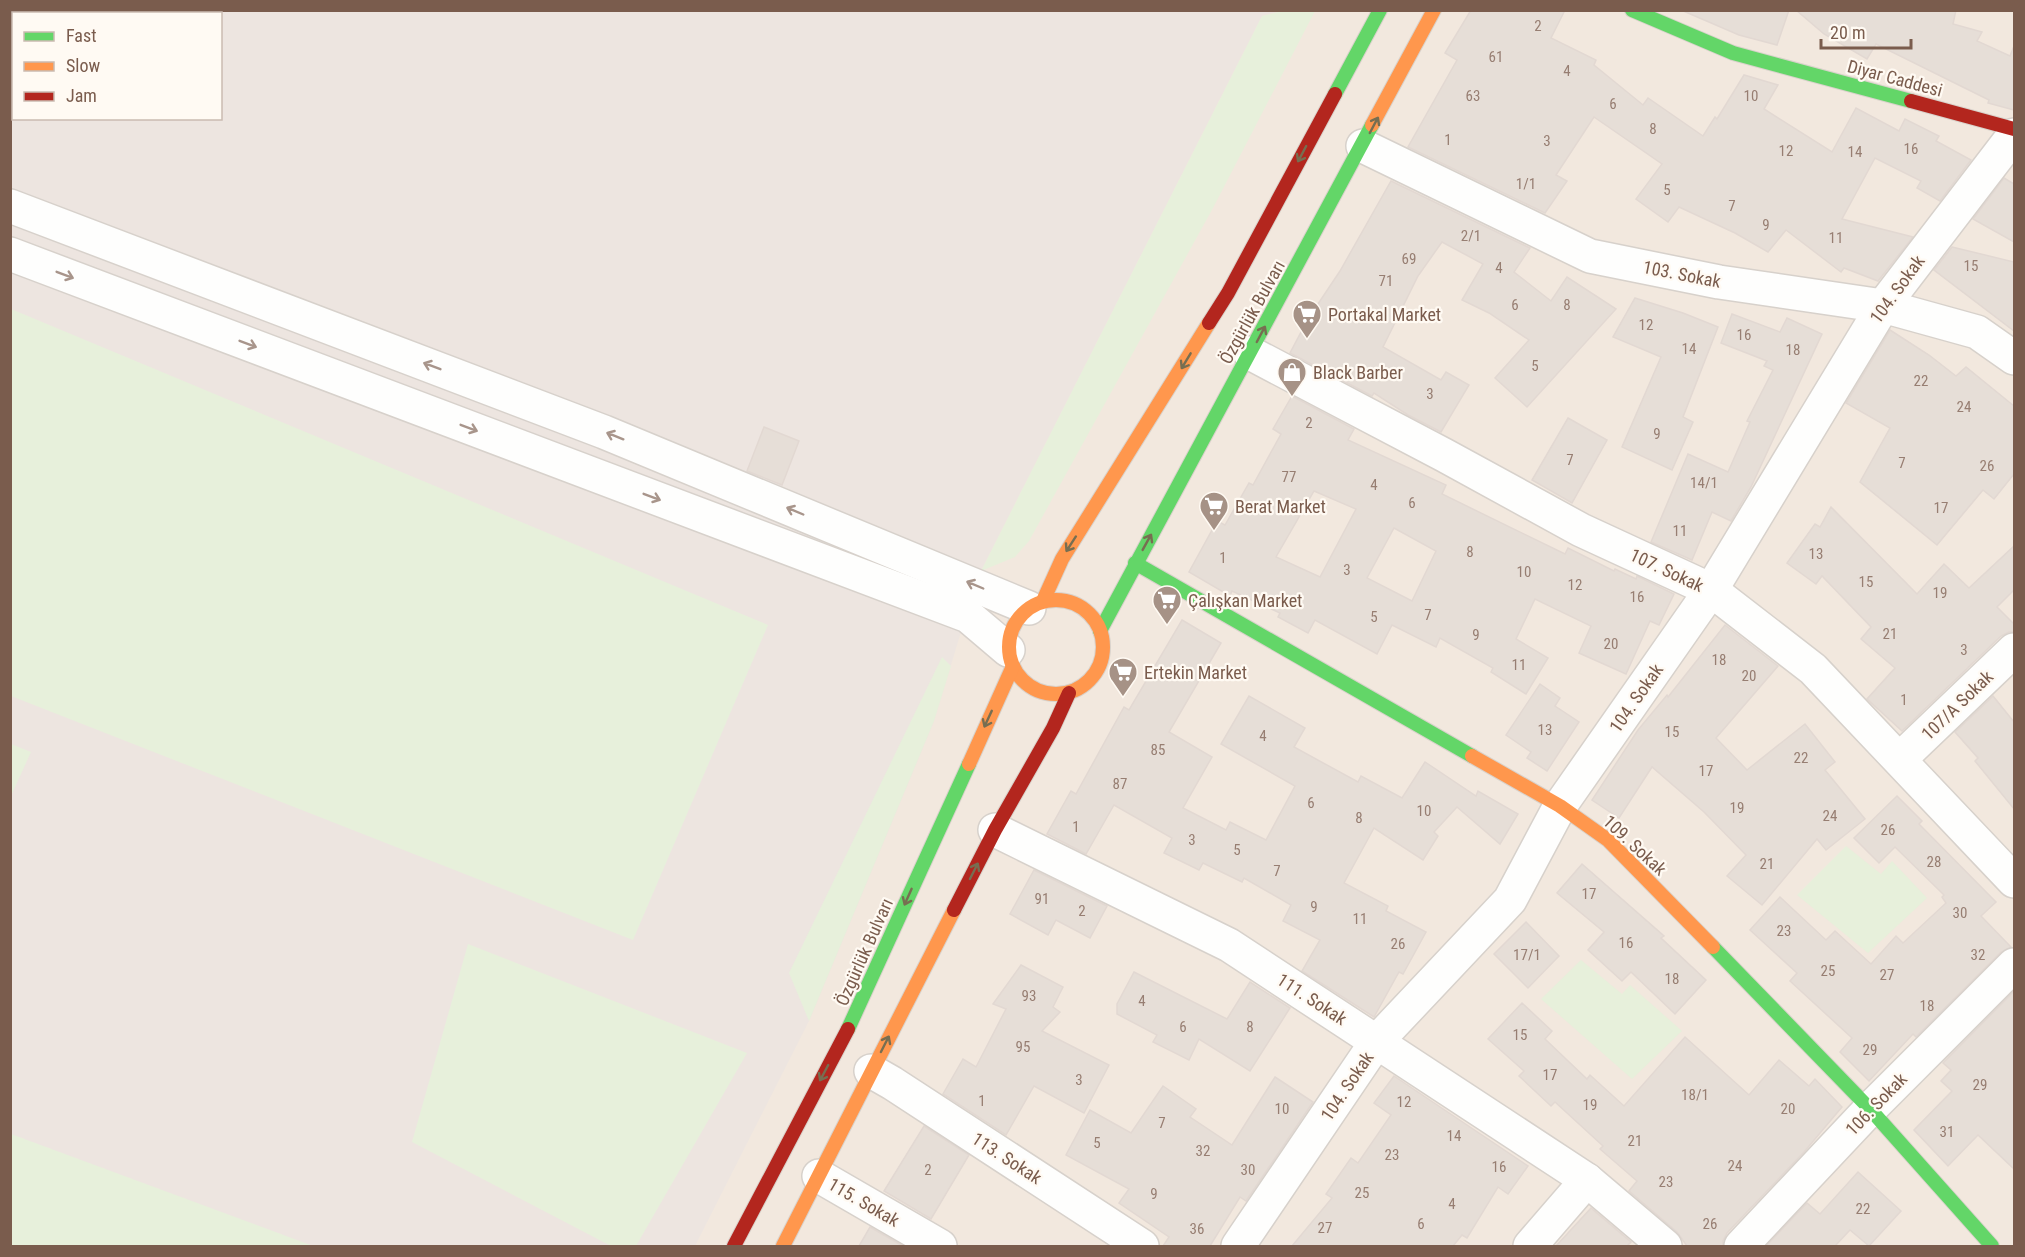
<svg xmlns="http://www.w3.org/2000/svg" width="2025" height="1257" font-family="'Roboto Condensed',sans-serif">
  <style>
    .residential { fill: #f2e8de; fill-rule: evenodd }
    .industrial { fill: #ede5e0; fill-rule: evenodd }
    .green { fill: #e7f0db }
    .building { fill: #e6ded7; stroke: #e2d8d2; stroke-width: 1.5; fill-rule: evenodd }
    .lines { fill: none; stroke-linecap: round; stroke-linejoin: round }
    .street-casing { stroke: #d7d1cb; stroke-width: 36 }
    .fast-casing { stroke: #d9d2cb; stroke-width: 16 }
    .slow-casing { stroke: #d9d2cb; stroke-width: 16 }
    .jam-casing { stroke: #d9d2cb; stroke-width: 16 }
    .street { stroke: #fefefd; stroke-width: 33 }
    .fast { stroke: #63d668; stroke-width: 14 }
    .slow { stroke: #ff974d; stroke-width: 14 }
    .jam { stroke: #b3261e; stroke-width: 14 }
    .oneway { stroke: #776e51 }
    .oneway2 { stroke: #a8958b }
    .labels { text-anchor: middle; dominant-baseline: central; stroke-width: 4.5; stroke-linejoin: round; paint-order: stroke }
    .number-label { font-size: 15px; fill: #977e72 }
    .street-label { font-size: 18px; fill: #7a5c4d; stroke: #fffaf3 }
    .poi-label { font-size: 18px; fill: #7a5c4d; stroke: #fffaf3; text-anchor: start }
  </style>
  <rect width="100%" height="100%" fill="#f9f5f0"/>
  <path class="residential" d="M11,11H2014V1246H11ZM14,14H220V118H14Z"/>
  <path class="industrial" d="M10,11H1282L1262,16L977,579L934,721L809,1021L695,1246H11ZM14,14H220V118H14Z"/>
  <g class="green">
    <path d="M1282,11H1315L1213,208L1029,541L1015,557L981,571L1262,16Z"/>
    <path d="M11,309L768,625L633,940L11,696Z"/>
    <path d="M942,657L951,666L934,721L809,1021L789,973Z"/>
    <path d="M11,744L31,752L11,796L10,744Z"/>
    <path d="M1846,846L1881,874L1892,861L1927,898L1868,953L1797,895Z"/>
    <path d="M468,944L747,1053L636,1246H611L412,1142Z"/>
    <path d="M1581,960L1622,994L1630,985L1682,1031L1632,1079L1541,999Z"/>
    <path d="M10,1134H11L313,1246H11Z"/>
  </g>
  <g class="building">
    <path d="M1471,10H1565L1551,38L1596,60L1594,65L1643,105L1648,98L1703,136L1715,117L1717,119L1744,75L1778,85L1764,109L1832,152L1856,108L1899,131L1905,119L1939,136L1936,141L1971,160L1940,201L1917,188L1921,181L1875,158L1842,219L1913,237L1878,281L1844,268L1841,272L1786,230L1768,252L1735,233L1679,207L1668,222L1636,199L1662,164L1594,117L1556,175L1567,181L1545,213L1408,147L1457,60L1445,53Z"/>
    <path d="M1681,10H1789L1777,45L1739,35Z"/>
    <path d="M1796,10H1956L1953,24L1982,32L1977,41L2010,56L2014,46V110L1988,103L1989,100L1876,44L1867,59L1824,34Z"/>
    <path d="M2004,178L2014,184V242L1973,219Z"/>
    <path d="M1391,181L1530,248L1514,272L1551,301L1567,277L1616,309L1527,407L1495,378L1529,340L1489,313L1462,300L1483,264L1442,242L1418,276L1383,347L1441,380L1446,372L1469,385L1441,432L1408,415L1374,393L1372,396L1290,353L1308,319L1340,271Z"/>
    <path d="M1952,247L2014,262V331L1934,270Z"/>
    <path d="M1635,298L1683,313L1718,327L1683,417L1693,422L1672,470L1622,447L1661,357L1613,337Z"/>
    <path d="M1732,314L1780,332L1787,318L1822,334L1751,487L1731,521L1712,512L1692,560L1651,542L1688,454L1728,472L1750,422L1747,421L1773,370L1764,366L1767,361L1721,343Z"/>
    <path d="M1890,330L1929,355L1956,376L1966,367L2014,406V474L1994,499L1983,490L1937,545L1860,482L1890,428L1846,403Z"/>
    <path d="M1292,396L1354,429L1348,440L1446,485L1442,494L1565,554L1568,548L1614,571L1615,569L1636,579L1637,576L1674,594L1659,625L1650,621L1626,674L1579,653L1591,626L1535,599L1516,639L1548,658L1526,694L1491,672L1493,668L1440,638L1436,647L1392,625L1377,654L1315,620L1308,633L1278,617L1280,613L1232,591L1230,596L1189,572L1217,521L1225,525L1249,483L1253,485L1281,434L1273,429ZM1314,491L1356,509L1320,577L1276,557ZM1394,528L1436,551L1412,601L1367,578Z"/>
    <path d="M1568,418L1607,440L1572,503L1532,480Z"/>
    <path d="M764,427L799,441L782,485L747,471Z"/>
    <path d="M1831,507L1917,594L1944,564L1969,588L2014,546V590L1997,607L2014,624V632H2009L2001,636L1902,731L1867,699L1895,668L1861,639L1871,627L1822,576L1816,584L1787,563L1815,524L1820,527Z"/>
    <path d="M1182,620L1221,643L1169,732L1212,757L1183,808L1226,830L1230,822L1266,840L1295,786L1221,744L1249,696L1305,728L1294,747L1358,782L1361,776L1402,798L1425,762L1476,796L1478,791L1518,814L1500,844L1457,807L1434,832L1438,836L1423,860L1374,828L1344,883L1388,906L1386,911L1426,932L1403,974L1399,972L1374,1017L1302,971L1320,940L1283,921L1291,905L1244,878L1242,882L1203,863L1199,870L1164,853L1172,838L1114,805L1086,854L1047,834L1071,791L1076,794L1124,707L1129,710Z"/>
    <path d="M1725,625L1778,666L1716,738L1747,770L1805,724L1835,762L1825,770L1865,819L1826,850L1817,839L1762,905L1727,876L1746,855L1704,812L1652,767L1619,818L1592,800L1638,730L1667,695L1668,697Z"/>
    <path d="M1540,684L1560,698L1555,706L1579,722L1547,771L1527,758L1531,752L1506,735Z"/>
    <path d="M1993,696L2014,722V809L1975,761L1978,758L1955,732Z"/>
    <path d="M1897,796L1922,821L1919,824L1996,902L1981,916L2011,947L2001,952L1916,1037L1913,1034L1869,1081L1840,1052L1852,1038L1790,981L1797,973L1750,930L1780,897L1826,940L1835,931L1871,964L1896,936L1903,943L1946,903L1942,897L1944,895L1895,847L1879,863L1854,838Z"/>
    <path d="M1582,864L1664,936L1661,938L1706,980L1675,1014L1631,972L1622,981L1588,950L1604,932L1557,893Z"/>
    <path d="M1034,870L1107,906L1090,938L1056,920L1048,935L1010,914Z"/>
    <path d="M1526,922L1559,956L1528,988L1494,954Z"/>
    <path d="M1021,965L1063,987L1053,1007L1060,1012L1042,1031L1109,1065L1084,1113L1034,1086L1006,1135L943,1094L963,1059L976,1067L1006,1009L993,1004Z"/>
    <path d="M1134,972L1227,1019L1250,982L1290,1008L1250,1071L1199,1039L1189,1060L1153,1042L1157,1035L1117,1014V1004Z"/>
    <path d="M2014,991V1169L1978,1135L1948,1166L1914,1130L1952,1091L1941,1081L1951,1070L1943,1063Z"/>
    <path d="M1522,1003L1552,1031L1545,1039L1587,1079L1590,1075L1624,1106L1685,1037L1749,1095L1779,1060L1809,1086L1815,1079L1842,1107L1804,1152L1727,1233L1723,1241V1246H1687L1677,1232L1629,1191L1637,1181L1600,1149L1603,1146L1555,1102L1551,1106L1519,1076L1524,1071L1488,1039Z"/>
    <path d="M1394,1076L1528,1166L1508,1194L1498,1187L1467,1238L1462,1235L1453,1246H1292L1332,1198L1326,1194L1351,1158L1358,1163L1391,1115L1374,1103Z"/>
    <path d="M1275,1077L1313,1102L1246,1201L1240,1197L1210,1246H1163L1169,1237L1119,1203L1129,1189L1066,1155L1090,1110L1131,1133L1163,1086L1196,1109L1190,1117L1232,1145Z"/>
    <path d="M924,1126L969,1155L931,1219L884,1191Z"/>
    <path d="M1858,1172L1901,1211L1869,1246L1850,1230L1835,1246H1766L1807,1203L1820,1214Z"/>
    <path d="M1591,1208L1631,1242L1627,1246H1556Z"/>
    <path d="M870,1227L903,1246H859Z"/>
  </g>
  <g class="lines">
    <g class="street-casing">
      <g id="street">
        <path d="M1363,146L1590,256L1719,282L1883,306L1977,332L2014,358"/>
        <path d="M10,206L604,432L1029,608"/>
        <path d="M10,254L968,616L1008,650"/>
        <path d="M1250,353L1444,455L1581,530L1711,590L1813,669L2014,881"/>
        <path d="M1900,759L2014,650"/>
        <path d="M995,830L1229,945L1587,1180L1665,1246"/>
        <path d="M871,1071L892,1083L1142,1246"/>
        <path d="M819,1176L940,1246"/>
        <path d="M1238,1246L1377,1041L1510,900L1560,806L1711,590L1883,306L2014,135"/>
        <path d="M1530,1246L1587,1180"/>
        <path d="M1741,1246L1870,1109L2014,965"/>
      </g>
    </g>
    <g class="fast-casing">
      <g id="fast">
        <path d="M1632,10L1733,53L1911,101"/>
        <path d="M1335,94L1380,10"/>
        <path d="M1135,563L1472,756"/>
        <path d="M1100,631L1372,125"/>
        <path d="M1713,947L1870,1109L1992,1246"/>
        <path d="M848,1029L969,764"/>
      </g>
    </g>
    <g class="slow-casing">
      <g id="slow">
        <path d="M1372,125L1434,10"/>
        <circle cx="1056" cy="647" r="47"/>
        <path d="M1043,601L1062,559L1209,323"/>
        <path d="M1472,756L1560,806L1608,840L1713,947"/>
        <path d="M969,764L1013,666"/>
        <path d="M783,1246L954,910"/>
      </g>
    </g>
    <g class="jam-casing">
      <g id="jam">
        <path d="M1911,101L2014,129"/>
        <path d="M1209,323L1228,293L1335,94"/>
        <path d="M954,910L995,830L1053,728L1069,693"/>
        <path d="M734,1246L848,1029"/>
      </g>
    </g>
    <use href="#street" class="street"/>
    <use href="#fast" class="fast"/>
    <use href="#slow" class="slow"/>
    <use href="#jam" class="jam"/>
  </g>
  <defs><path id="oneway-shaft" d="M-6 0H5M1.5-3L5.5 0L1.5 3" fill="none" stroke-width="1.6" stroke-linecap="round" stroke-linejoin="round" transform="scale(1.5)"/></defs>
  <g class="oneway">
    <use href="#oneway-shaft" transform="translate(1374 125) rotate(-62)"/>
    <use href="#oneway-shaft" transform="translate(1302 154) rotate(118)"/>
    <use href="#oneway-shaft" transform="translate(1261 334) rotate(-62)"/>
    <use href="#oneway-shaft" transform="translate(1186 361) rotate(121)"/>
    <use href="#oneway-shaft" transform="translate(1147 542) rotate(-61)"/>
    <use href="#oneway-shaft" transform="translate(1071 544) rotate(123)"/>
    <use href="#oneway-shaft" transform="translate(988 719) rotate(115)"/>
    <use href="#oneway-shaft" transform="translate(974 871) rotate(-63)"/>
    <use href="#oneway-shaft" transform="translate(908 897) rotate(114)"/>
    <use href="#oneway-shaft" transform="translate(885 1044) rotate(-63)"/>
    <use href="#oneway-shaft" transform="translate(824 1073) rotate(118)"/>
  </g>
  <g class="oneway2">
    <use href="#oneway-shaft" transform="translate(65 275) rotate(21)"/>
    <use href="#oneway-shaft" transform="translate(248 344) rotate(21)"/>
    <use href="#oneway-shaft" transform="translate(432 366) rotate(-159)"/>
    <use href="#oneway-shaft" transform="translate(469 428) rotate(21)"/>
    <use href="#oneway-shaft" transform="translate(615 436) rotate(-158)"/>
    <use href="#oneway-shaft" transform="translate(652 497) rotate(21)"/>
    <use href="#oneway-shaft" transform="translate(795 511) rotate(-157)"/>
    <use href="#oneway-shaft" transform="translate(975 585) rotate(-157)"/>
  </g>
  <defs>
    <g id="supermarket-pin" transform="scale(1.5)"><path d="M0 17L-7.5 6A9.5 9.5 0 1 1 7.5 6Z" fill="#a69286" stroke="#fffaf3"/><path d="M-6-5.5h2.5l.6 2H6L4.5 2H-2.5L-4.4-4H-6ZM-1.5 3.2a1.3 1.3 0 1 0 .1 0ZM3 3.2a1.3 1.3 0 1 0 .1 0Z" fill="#fff"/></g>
    <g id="shop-pin" transform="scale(1.5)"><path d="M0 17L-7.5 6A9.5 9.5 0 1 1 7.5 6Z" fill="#a69286" stroke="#fffaf3"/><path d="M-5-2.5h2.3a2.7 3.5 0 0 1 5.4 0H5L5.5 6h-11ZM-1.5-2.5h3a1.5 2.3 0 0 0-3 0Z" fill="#fff"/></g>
  </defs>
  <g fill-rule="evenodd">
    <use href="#supermarket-pin" x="1307" y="314"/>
    <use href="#shop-pin" x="1292" y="372"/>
    <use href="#supermarket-pin" x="1214" y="506"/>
    <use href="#supermarket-pin" x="1167" y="600"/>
    <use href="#supermarket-pin" x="1123" y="672"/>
  </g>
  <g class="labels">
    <g class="number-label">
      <text x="1538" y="26">2</text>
      <text x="1496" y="57">61</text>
      <text x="1567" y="71">4</text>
      <text x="1473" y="96">63</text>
      <text x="1751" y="96">10</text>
      <text x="1613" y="104">6</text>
      <text x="1653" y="129">8</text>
      <text x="1448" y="140">1</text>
      <text x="1547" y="141">3</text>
      <text x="1911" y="149">16</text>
      <text x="1786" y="151">12</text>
      <text x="1855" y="152">14</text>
      <text x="1526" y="184">1/1</text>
      <text x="1667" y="190">5</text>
      <text x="1732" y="206">7</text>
      <text x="1766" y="225">9</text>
      <text x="1471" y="236">2/1</text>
      <text x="1836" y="238">11</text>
      <text x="1409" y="259">69</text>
      <text x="1971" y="266">15</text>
      <text x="1499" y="268">4</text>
      <text x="1386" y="281">71</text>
      <text x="1515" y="305">6</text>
      <text x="1567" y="305">8</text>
      <text x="1646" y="325">12</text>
      <text x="1744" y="335">16</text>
      <text x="1689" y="349">14</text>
      <text x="1793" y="350">18</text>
      <text x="1535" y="366">5</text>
      <text x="1921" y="381">22</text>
      <text x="1430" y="394">3</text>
      <text x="1964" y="407">24</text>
      <text x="1309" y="423">2</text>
      <text x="1657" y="434">9</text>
      <text x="1570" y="460">7</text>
      <text x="1902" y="463">7</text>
      <text x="1987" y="466">26</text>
      <text x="1289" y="477">77</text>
      <text x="1704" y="483">14/1</text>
      <text x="1374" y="485">4</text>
      <text x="1412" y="503">6</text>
      <text x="1941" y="508">17</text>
      <text x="1680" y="531">11</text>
      <text x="1470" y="552">8</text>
      <text x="1816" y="554">13</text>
      <text x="1223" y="558">1</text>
      <text x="1347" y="570">3</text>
      <text x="1524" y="572">10</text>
      <text x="1866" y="582">15</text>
      <text x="1575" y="585">12</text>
      <text x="1940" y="593">19</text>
      <text x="1637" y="597">16</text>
      <text x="1428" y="615">7</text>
      <text x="1374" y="617">5</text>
      <text x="1890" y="634">21</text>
      <text x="1476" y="635">9</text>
      <text x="1611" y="644">20</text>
      <text x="1964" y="650">3</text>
      <text x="1719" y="660">18</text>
      <text x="1519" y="665">11</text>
      <text x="1749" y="676">20</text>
      <text x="1904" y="700">1</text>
      <text x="1545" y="730">13</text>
      <text x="1672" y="732">15</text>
      <text x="1263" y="736">4</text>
      <text x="1158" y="750">85</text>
      <text x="1801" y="758">22</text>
      <text x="1706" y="771">17</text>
      <text x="1120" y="784">87</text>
      <text x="1311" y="803">6</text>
      <text x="1737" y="808">19</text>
      <text x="1424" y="811">10</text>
      <text x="1830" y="816">24</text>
      <text x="1359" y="818">8</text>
      <text x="1076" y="827">1</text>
      <text x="1888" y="830">26</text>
      <text x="1192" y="840">3</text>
      <text x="1237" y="850">5</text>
      <text x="1934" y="862">28</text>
      <text x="1767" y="864">21</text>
      <text x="1277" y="871">7</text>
      <text x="1589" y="894">17</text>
      <text x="1042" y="899">91</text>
      <text x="1314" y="907">9</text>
      <text x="1082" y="911">2</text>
      <text x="1960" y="913">30</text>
      <text x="1360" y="919">11</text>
      <text x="1784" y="931">23</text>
      <text x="1626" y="943">16</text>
      <text x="1398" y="944">26</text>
      <text x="1527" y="955">17/1</text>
      <text x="1978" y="955">32</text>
      <text x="1828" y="971">25</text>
      <text x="1887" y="975">27</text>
      <text x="1672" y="979">18</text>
      <text x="1029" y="996">93</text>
      <text x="1142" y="1001">4</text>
      <text x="1927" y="1006">18</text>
      <text x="1183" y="1027">6</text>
      <text x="1250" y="1027">8</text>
      <text x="1520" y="1035">15</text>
      <text x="1023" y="1047">95</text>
      <text x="1870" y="1050">29</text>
      <text x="1550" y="1075">17</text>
      <text x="1079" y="1080">3</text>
      <text x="1980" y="1085">29</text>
      <text x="1695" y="1095">18/1</text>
      <text x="982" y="1101">1</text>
      <text x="1404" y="1102">12</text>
      <text x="1590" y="1105">19</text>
      <text x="1282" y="1109">10</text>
      <text x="1788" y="1109">20</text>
      <text x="1162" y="1123">7</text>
      <text x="1947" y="1132">31</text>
      <text x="1454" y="1136">14</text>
      <text x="1635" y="1141">21</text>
      <text x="1097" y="1143">5</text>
      <text x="1203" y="1151">32</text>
      <text x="1392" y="1155">23</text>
      <text x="1735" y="1166">24</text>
      <text x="1499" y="1167">16</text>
      <text x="928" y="1170">2</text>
      <text x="1248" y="1170">30</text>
      <text x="1666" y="1182">23</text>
      <text x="1362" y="1193">25</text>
      <text x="1154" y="1194">9</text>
      <text x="1452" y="1204">4</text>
      <text x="1863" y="1209">22</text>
      <text x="1421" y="1224">6</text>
      <text x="1710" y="1224">26</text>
      <text x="1325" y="1228">27</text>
      <text x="1197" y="1229">36</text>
    </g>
    <g class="street-label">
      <text transform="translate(1895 78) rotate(15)">Diyar Caddesi</text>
      <text transform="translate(1682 274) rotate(11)">103. Sokak</text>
      <text transform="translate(1897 289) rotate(-54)">104. Sokak</text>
      <text transform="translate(1252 312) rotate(-61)">Özgürlük Bulvarı</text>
      <text transform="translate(1667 570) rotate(25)">107. Sokak</text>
      <text transform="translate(1636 698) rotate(-55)">104. Sokak</text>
      <text transform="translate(1957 705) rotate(-44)">107/A Sokak</text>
      <text transform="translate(1635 845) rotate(43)">109. Sokak</text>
      <text transform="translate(864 952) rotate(-66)">Özgürlük Bulvarı</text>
      <text transform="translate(1312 999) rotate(33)">111. Sokak</text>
      <text transform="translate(1347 1086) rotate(-56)">104. Sokak</text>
      <text transform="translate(1876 1104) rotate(-46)">106. Sokak</text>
      <text transform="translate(1007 1158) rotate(33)">113. Sokak</text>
      <text transform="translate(864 1202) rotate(30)">115. Sokak</text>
    </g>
    <g class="poi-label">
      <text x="1328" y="314">Portakal Market</text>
      <text x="1313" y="372">Black Barber</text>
      <text x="1235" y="506">Berat Market</text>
      <text x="1188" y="600">Çalışkan Market</text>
      <text x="1144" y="672">Ertekin Market</text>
    </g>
  </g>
  <rect width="2025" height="1257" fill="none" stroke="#7a5c4d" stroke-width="24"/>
  <rect x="12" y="12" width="210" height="108" fill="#fffaf3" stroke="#cabbb1" stroke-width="1.5"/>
  <rect x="24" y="32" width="30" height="9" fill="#63d668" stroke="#cabbb1" stroke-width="1.5"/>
  <text x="66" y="42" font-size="18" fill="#7a5c4d">Fast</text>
  <rect x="24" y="62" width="30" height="9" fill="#ff974d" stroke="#cabbb1" stroke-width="1.5"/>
  <text x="66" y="72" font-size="18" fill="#7a5c4d">Slow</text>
  <rect x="24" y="92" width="30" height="9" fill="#b3261e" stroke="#cabbb1" stroke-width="1.5"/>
  <text x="66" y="102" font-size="18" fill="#7a5c4d">Jam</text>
  <path d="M1821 39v9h90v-9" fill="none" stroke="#7a5c4d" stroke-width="3"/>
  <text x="1830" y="39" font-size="18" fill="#7a5c4d" stroke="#fffaf3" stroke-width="4.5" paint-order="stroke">20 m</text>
</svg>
